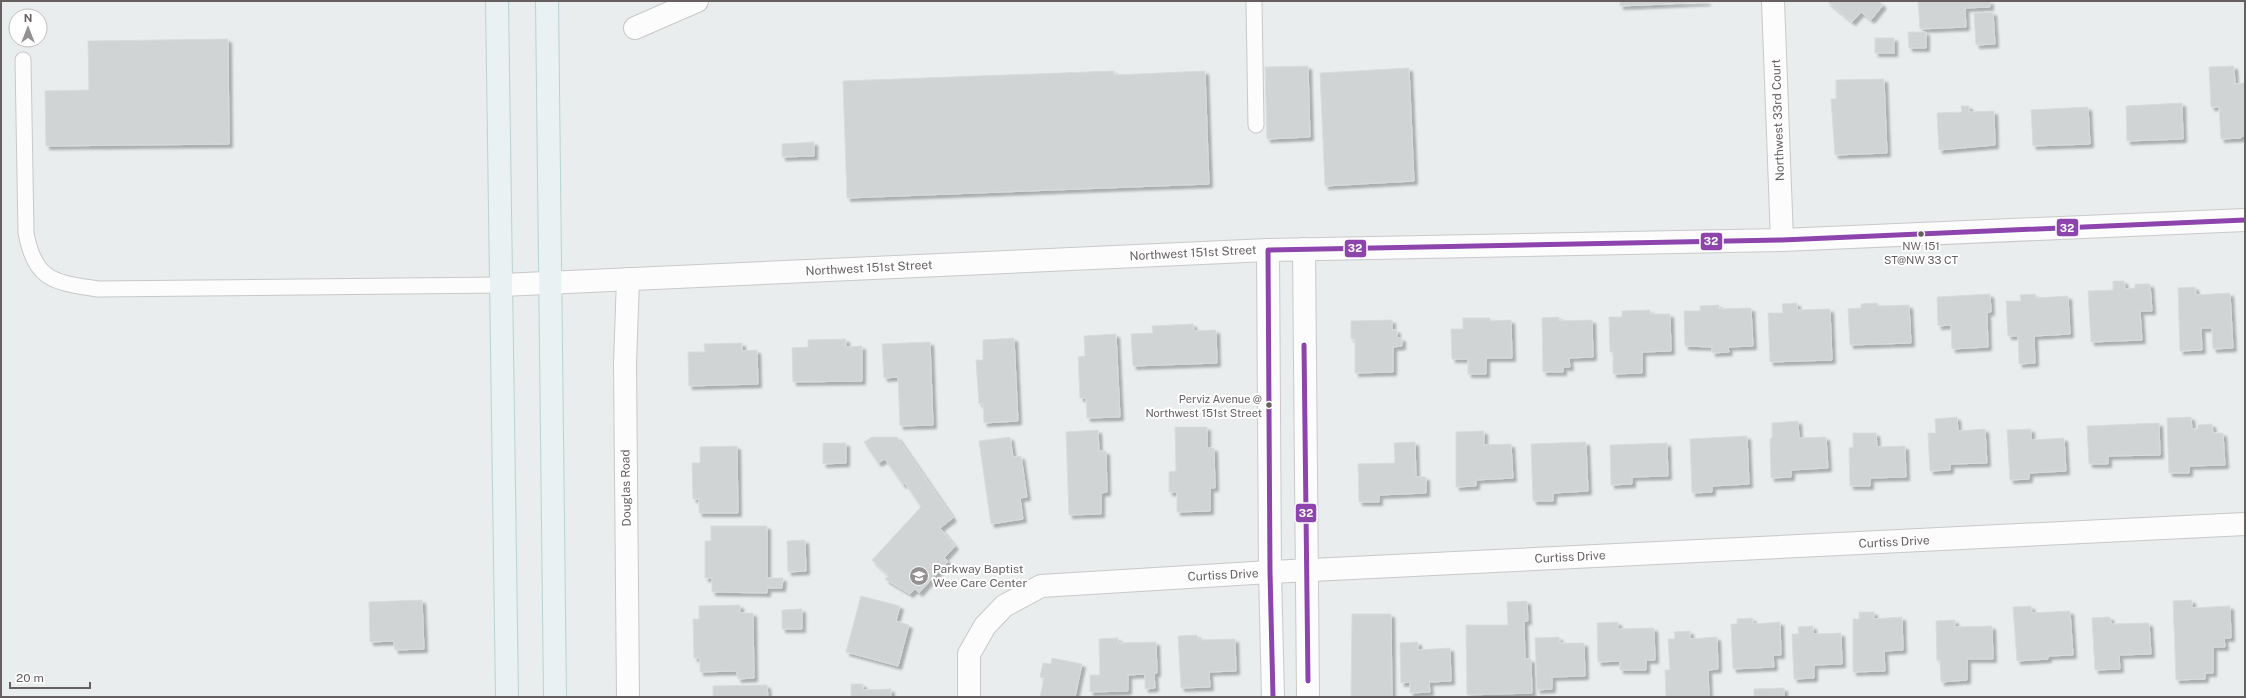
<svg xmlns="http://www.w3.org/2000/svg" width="2246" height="698" font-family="'Public Sans',sans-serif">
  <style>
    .building { fill: #d1d4d4; stroke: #d8dcdc; filter: url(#shadow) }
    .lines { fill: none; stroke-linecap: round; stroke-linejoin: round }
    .lane-casing { stroke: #c8c8c8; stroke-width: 17 }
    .street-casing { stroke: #c8c8c8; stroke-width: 24 }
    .secondary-casing { stroke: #c9c9c9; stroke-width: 24 }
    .primary-casing { stroke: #bad2d2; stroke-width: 24 }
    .lane { stroke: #fcfcfc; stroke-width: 15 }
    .street { stroke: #fcfcfc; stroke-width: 22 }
    .secondary { stroke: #fcfcfc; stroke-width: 22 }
    .primary { stroke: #eaf1f2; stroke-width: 22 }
    .bus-1-casing { stroke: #fff; stroke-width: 8 }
    .bus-1 { stroke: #8e44ad; stroke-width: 5 }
    .bus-dot { fill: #655f60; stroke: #fff; stroke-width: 1.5 }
    .labels { text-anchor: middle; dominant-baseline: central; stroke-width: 4; stroke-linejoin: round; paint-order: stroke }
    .bus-label { font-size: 11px; fill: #655f60; stroke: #fff }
    .street-label { font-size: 12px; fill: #655f60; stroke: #fff }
    .poi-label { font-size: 12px; fill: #655f60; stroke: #fff; text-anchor: start }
    .line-badge { stroke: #fff; stroke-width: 1.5 }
    .badge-label { font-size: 11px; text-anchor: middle; font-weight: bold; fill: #fff }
  </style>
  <defs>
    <filter id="shadow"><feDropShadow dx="3.5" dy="3.5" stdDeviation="1" flood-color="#0004"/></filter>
  </defs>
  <rect width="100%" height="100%" fill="#e9eded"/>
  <g class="building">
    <path d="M1620,1H1707V2L1620,6Z"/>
    <path d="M1827,1H1878L1883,5L1871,20L1861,12L1852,22Z"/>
    <path d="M1918,1H1990V7L1965,8L1966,27L1920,29Z"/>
    <path d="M1993,12L1995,44L1976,45L1974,13Z"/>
    <path d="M1908,32H1926V48H1909Z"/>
    <rect x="1875" y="38" width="19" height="15"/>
    <path d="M228,39L229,144L46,146L45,91L89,90L88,41Z"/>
    <path d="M1308,66L1310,137L1267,139L1265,67Z"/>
    <path d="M2234,66L2235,84L2245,83V136H2241V138L2221,139L2219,107H2211L2209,67Z"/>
    <path d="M1409,68L1414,181L1325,186L1320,73Z"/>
    <path d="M1114,71V75L1205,71L1209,184L847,198L843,81Z"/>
    <path d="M1884,79L1887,153L1835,155L1831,99H1836V80Z"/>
    <path d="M2182,103L2183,139L2127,141L2126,106Z"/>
    <path d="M1961,106H1969V112L1994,111L1995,145L1939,150L1937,113L1962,112Z"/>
    <path d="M2088,107L2090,144L2033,146L2031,110Z"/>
    <path d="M814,142V156L782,157V144Z"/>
    <path d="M2113,281H2124L2125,289L2135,288V284H2150L2152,311H2140L2142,340L2091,342L2088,291L2113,290Z"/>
    <path d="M2195,287L2196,295L2230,293L2233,348L2213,349L2212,328H2201L2202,350L2180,351L2178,288Z"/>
    <path d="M1990,294L1991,312H1987L1988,347L1952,349L1951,325L1938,326L1937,297Z"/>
    <path d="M2035,294L2036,298L2068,296L2070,334L2034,336L2035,363L2019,364L2018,336H2008L2006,301H2021L2020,295Z"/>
    <path d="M1797,303V310L1830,309L1832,360L1770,362L1768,313H1783L1782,304Z"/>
    <path d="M1877,303L1878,306L1909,305L1911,343L1850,345L1848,309L1861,308V304Z"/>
    <path d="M1719,305V309L1751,308L1753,346L1728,347L1729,352L1712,353V347L1685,346L1684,311H1700V306Z"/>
    <path d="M1650,310V314H1670L1671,351L1642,352V373L1613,374V352H1610L1609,317H1622V311Z"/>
    <path d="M1559,317V321L1592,320L1593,357L1569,358L1570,367H1563V372H1543L1542,318Z"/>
    <path d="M1463,318H1490V321L1511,320L1512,358H1486V374H1468V359H1452L1451,329H1463Z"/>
    <path d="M1392,320V330H1397V338H1402V346L1393,347V372L1355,373V339H1351V321Z"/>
    <path d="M1193,324L1194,331L1216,330L1217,363L1133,366L1131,334L1153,333L1152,326Z"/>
    <path d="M1116,334L1120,417L1087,418L1086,398H1080L1078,357L1085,356L1084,336Z"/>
    <path d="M1014,338L1018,421L984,423L983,403L979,404L976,360H983V340Z"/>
    <path d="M846,339V347L862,346V381L793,382L792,348L808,347V340Z"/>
    <path d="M930,342L933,425L900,426L898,377L884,378L882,344Z"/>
    <path d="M742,343V351L757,350L758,384L689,386L688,352H705L704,344Z"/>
    <path d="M1957,417L1958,431L1985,429L1987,463L1950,464V470L1930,471L1928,433H1936L1935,419Z"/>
    <path d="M2191,417L2192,429H2198V425L2212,424L2213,433H2223L2225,465L2189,466V473H2169L2167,418Z"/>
    <path d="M1798,421L1799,438L1826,437L1828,468L1791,470V477L1771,478L1770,439L1772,438V423Z"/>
    <path d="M2159,423L2160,455L2108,456V464H2089L2087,426Z"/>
    <path d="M1175,427H1207V448H1214L1215,488H1210V511L1177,512V492H1169V472L1176,471Z"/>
    <path d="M2031,429V440L2064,438L2066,471L2029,473V479L2010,480L2007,430Z"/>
    <path d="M1098,430L1099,451H1106L1107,492L1101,493V514L1069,515L1066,432Z"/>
    <path d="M1484,431V445L1511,444L1513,478L1476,480V486L1456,487V432Z"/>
    <path d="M1853,433H1876L1877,447L1905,446L1906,477L1870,478V486H1850L1849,448L1853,447Z"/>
    <path d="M1747,436L1749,484L1712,486V492L1692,493L1690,439Z"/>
    <path d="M872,437H897L953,518L940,528L955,546L944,558L948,561L919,593L915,589L910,594L885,579L889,576L872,560L921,507L905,483L903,485L885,459L878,463L864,442Z"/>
    <path d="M1010,437L1013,457L1021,456L1027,497L1020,498L1023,519L991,524L979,441Z"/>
    <path d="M1415,442L1416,477H1426V493L1379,495V502H1359L1358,464L1395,463L1394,443Z"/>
    <path d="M1586,442L1588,491L1553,493V501H1533L1531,444Z"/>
    <path d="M823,443H846V463L823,464Z"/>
    <path d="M1667,443L1668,476L1632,477V484L1611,485L1610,445Z"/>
    <path d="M737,446L738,513H699V499H693L692,463H700V447Z"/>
    <path d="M711,526H767V578H783L782,588H767V593L712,592V578H705V541H711Z"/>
    <path d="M805,540L806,571L788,572L787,541Z"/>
    <path d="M861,596L900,606L896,621L909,625L898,666L846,652Z"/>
    <path d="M422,600L424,649L395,650L394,641L370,642L369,602Z"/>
    <path d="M2192,600V608L2230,606L2231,638H2224L2225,647H2213V673H2205V679L2176,680L2173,601Z"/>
    <path d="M1527,601L1528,621H1524L1525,659H1531L1532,693L1467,695L1466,625H1508L1507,602Z"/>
    <path d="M740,605V613H753L754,678L738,679L737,671L700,672V658H694L693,619H699V606Z"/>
    <path d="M2031,606L2032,613L2070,611L2073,655L2048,656V659L2017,661L2013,607Z"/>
    <path d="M802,609V629H782V610Z"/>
    <path d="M1859,612H1874V619L1902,617L1903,650L1884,651L1885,671L1853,672V619H1859Z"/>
    <path d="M1352,614H1391L1392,697H1351Z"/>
    <path d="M2110,617L2111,624L2149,623L2151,654L2119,655L2120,669L2095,670L2092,618Z"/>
    <path d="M1752,618L1753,624L1780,622L1781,655H1773L1774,667L1733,669L1731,624H1737V619Z"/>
    <path d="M1955,620V627L1992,626L1993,659H1967V680L1941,682L1940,660L1937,661L1936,621Z"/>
    <path d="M1618,622V629L1654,628L1655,660H1646V670H1620V661L1598,662L1597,623Z"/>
    <path d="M1813,626V634L1841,633L1842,664L1814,665V678L1794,679L1792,634H1799L1798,627Z"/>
    <path d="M1690,631V639L1717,637L1718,669L1708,670L1709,697H1666L1665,670H1670L1668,639H1675L1674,632Z"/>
    <path d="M1197,635L1198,640L1235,639L1236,671L1209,672L1210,687L1181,688L1178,636Z"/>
    <path d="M1559,637L1560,643H1584L1585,676L1552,677V689L1537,690L1535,638Z"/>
    <path d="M1118,638V643L1156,642L1157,673H1154L1155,688L1145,689V674L1128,675V691L1090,692V675H1100L1099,639Z"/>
    <path d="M1418,642V650L1450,648L1451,681L1429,682L1430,692L1410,693V682L1401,683L1400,643Z"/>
    <path d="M1052,658L1082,664L1075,697H1040L1044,678L1040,677L1043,663L1051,664Z"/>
    <path d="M851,684H863V690L891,689V697H851Z"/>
    <path d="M767,685L768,697H713V686Z"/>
    <path d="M1784,688V697H1754V689Z"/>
  </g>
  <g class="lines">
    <g class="lane-casing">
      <g id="lane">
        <path d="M1254,1L1256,125"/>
        <path d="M23,60L26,233C35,282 55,282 98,289L501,285"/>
      </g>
    </g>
    <g class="street-casing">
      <g id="street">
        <path d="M1773,1L1782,240"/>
        <path d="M635,28L697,1"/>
        <path d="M628,697L625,364L628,279"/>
        <path d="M969,697V654L985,626L1004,606L1041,586L1270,572L2245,524"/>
      </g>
    </g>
    <g class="secondary-casing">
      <g id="secondary">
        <path d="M1304,249L1308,697"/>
        <path d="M1268,250L1270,572L1273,697"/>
        <path d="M501,285L1268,250L1782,240L2245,220"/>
      </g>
    </g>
    <g class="primary-casing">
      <g id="primary">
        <path d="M497,1L507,697"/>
        <path d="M547,1L555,697"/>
      </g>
    </g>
    <use href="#lane" class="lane"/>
    <use href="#street" class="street"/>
    <use href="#secondary" class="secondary"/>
    <use href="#primary" class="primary"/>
    <g class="bus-1-casing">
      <g id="bus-1">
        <path d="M1304,345L1308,681"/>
        <path d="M1273,697L1270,572L1268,250L1782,240L2245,220"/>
      </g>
    </g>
    <use href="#bus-1" class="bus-1"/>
  </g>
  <defs>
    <g id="school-disc" transform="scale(1)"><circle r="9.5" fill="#939191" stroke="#fff"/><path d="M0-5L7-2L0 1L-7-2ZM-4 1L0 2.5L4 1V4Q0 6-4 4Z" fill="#fff"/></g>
  </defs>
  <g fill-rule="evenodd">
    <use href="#school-disc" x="919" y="576"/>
  </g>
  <g class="bus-dot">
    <circle cx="1921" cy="234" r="3.5"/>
    <circle cx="1269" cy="405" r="3.5"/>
  </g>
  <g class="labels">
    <g class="bus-label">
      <text x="1921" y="246">NW 151<tspan x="1921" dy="14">ST@NW 33 CT</tspan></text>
      <text x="1262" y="399" text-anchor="end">Perviz Avenue @<tspan x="1262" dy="14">Northwest 151st Street</tspan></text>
    </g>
    <g class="street-label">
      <text transform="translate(1778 120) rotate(-92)">Northwest 33rd Court</text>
      <text transform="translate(1193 253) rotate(-3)">Northwest 151st Street</text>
      <text transform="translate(869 268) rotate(-3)">Northwest 151st Street</text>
      <text transform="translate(626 488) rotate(-91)">Douglas Road</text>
      <text transform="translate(1894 542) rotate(-3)">Curtiss Drive</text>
      <text transform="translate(1570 557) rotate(-3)">Curtiss Drive</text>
      <text transform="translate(1223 575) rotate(-3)">Curtiss Drive</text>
    </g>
    <g class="poi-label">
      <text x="933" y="569">Parkway Baptist<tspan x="933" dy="14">Wee Care Center</tspan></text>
    </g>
  </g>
  <g class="line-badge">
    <rect x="2056" y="218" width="23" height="19" rx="4" fill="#8e44ad"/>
    <rect x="1700" y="232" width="23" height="19" rx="4" fill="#8e44ad"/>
    <rect x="1344" y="239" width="23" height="19" rx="4" fill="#8e44ad"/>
    <rect x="1295" y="503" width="22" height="20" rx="4" fill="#8e44ad"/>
  </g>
  <g class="badge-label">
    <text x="2067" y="232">32</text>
    <text x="1711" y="245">32</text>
    <text x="1355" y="252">32</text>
    <text x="1306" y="517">32</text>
  </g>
  <rect width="2246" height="698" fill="none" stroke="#655f60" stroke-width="4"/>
  <g transform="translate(28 28)"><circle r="19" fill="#ffffff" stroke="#c1bfbf"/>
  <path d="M0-3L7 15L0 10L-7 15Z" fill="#939191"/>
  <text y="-6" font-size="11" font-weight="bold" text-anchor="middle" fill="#655f60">N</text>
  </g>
  <path d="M10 682v6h80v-6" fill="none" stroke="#655f60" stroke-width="2"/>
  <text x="16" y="682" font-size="12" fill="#655f60" stroke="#ffffff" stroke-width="3" paint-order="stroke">20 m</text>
</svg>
